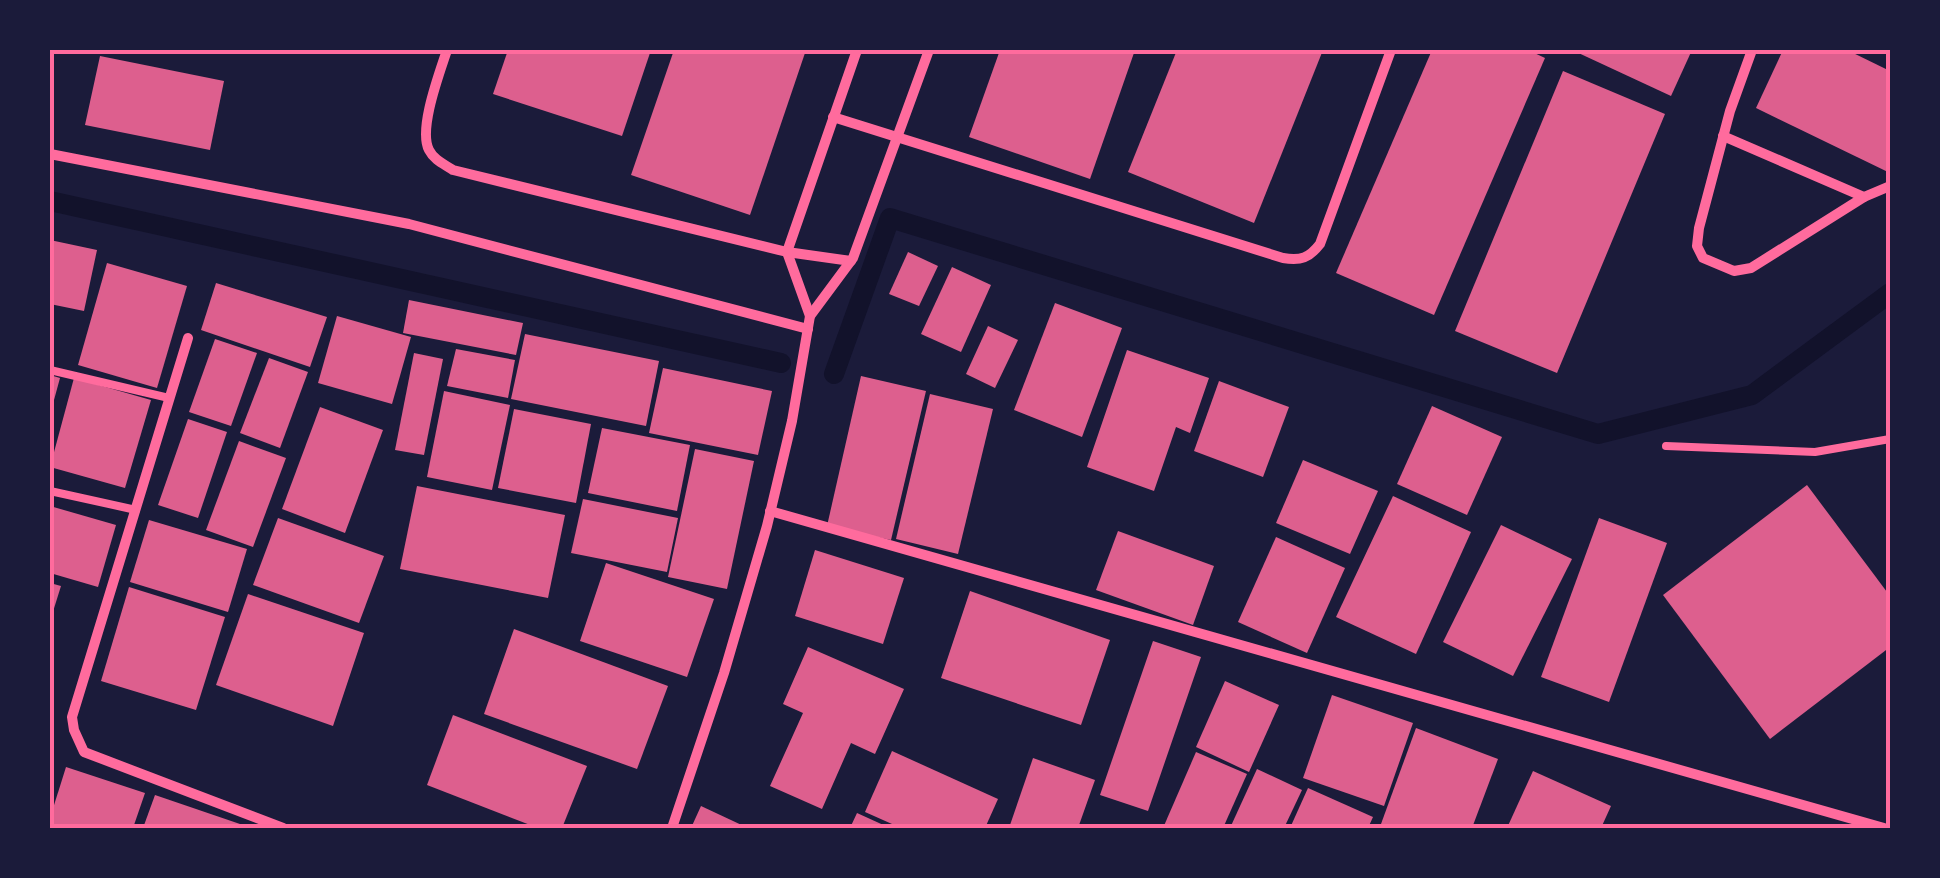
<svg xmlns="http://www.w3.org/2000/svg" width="1940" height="878" font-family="'PT Sans Narrow',sans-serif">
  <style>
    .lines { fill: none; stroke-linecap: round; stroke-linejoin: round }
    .stream { stroke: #12122b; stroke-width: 20 }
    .building { fill: #dd5f8e }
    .service { stroke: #ff6b9d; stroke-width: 8 }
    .minor { stroke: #ff6b9d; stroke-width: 10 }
    .neatline { fill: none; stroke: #ff6b9d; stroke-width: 4 }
  </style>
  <rect width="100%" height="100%" fill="#1b1b3a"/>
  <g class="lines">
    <g class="stream">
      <path d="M50,201L781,363"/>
      <path d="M834,374L890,218L1598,434L1752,395L1890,293"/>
    </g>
  </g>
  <g class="building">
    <path d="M508,50H651L622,136L493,94Z"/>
    <path d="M674,50H806L750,215L631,175Z"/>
    <path d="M1000,50H1135L1090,179L969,137Z"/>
    <path d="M1177,50H1323L1254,223L1128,172Z"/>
    <path d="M1432,50H1528L1545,58L1434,315L1336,273Z"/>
    <path d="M1572,50H1692L1671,96Z"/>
    <path d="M1783,50H1847L1890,71V173L1756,108Z"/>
    <path d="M100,56L224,81L210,150L85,125Z"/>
    <path d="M1563,71L1665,114L1557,373L1455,331Z"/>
    <path d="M50,240L97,250L84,311L50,304Z"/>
    <path d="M908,252L938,266L919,306L889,294Z"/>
    <path d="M107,263L187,286L157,388L78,365Z"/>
    <path d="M952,267L991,285L961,352L921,334Z"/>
    <path d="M216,283L327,317L310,367L201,330Z"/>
    <path d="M409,300L523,323L516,355L403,333Z"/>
    <path d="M1055,303L1122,328L1082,437L1014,410Z"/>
    <path d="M337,316L411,337L392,404L318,383Z"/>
    <path d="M988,326L1018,340L995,388L966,374Z"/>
    <path d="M525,334L659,361L646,426L511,399Z"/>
    <path d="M215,339L257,353L231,426L189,412Z"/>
    <path d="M456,349L515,360L508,398L447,386Z"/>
    <path d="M1127,350L1209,378L1190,433L1176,427L1154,491L1087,467Z"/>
    <path d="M414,353L443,359L424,455L395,450Z"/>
    <path d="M269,358L308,372L280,448L240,433Z"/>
    <path d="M663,368L772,391L758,455L649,433Z"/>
    <path d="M50,375L60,378L51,411H50Z"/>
    <path d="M861,376L926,391L891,540L827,526Z"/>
    <path d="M74,378L151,400L125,488L50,467Z"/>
    <path d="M1219,381L1289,407L1263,477L1194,451Z"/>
    <path d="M444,391L510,405L492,490L427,477Z"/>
    <path d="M930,394L993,409L958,554L896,539Z"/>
    <path d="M1432,406L1502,437L1467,515L1397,484Z"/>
    <path d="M320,407L383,430L345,533L282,509Z"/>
    <path d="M514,409L591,424L576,503L498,488Z"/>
    <path d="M188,419L227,432L198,518L158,505Z"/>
    <path d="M602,428L690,445L677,511L588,493Z"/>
    <path d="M239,441L286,458L253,547L206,530Z"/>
    <path d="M695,449L754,461L727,589L668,577Z"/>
    <path d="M1303,460L1378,491L1350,554L1276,523Z"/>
    <path d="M1807,485L1890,596V647L1770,739L1663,595Z"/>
    <path d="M417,486L565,515L548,598L400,569Z"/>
    <path d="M1393,496L1471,532L1416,654L1336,617Z"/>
    <path d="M583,499L678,518L667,572L571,553Z"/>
    <path d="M50,506L116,525L98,587L50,573Z"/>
    <path d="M278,518L384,556L359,623L253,585Z"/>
    <path d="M1599,518L1667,543L1609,702L1541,677Z"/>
    <path d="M149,520L247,549L228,612L130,582Z"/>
    <path d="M1501,525L1572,559L1513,676L1443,642Z"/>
    <path d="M1118,531L1214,566L1193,625L1096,590Z"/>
    <path d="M1276,537L1345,568L1307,653L1238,622Z"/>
    <path d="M815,550L904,578L883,644L795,616Z"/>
    <path d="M606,563L714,599L687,677L580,641Z"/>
    <path d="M50,583L61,586L51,618H50Z"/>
    <path d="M129,587L225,617L196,710L101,681Z"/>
    <path d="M970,591L1110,640L1081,725L941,678Z"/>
    <path d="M248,594L364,633L333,726L216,685Z"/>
    <path d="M514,629L668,686L637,769L484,714Z"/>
    <path d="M1153,641L1201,657L1148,811L1100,795Z"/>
    <path d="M808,647L904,689L875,754L851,743L822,809L770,786L803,713L783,704Z"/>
    <path d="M1225,681L1279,705L1249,772L1196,747Z"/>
    <path d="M1332,695L1413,723L1384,806L1303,778Z"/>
    <path d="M453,715L587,766L562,828H538L427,785Z"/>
    <path d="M1416,728L1498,759L1472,828H1391L1381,824Z"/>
    <path d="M892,751L998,799L985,828H901L865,812Z"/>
    <path d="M1196,752L1247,774L1223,828H1163Z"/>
    <path d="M1033,758L1095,780L1078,828H1009Z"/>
    <path d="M66,767L145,793L133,828H50V818Z"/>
    <path d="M1257,769L1302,790L1284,828H1230Z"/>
    <path d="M1533,771L1611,806L1601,828H1507Z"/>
    <path d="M1308,788L1373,817L1368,828H1290Z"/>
    <path d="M155,795L240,824L239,828H143Z"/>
    <path d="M701,806L748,828H691Z"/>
    <path d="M857,813L890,828H850Z"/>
  </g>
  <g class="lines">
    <g class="service">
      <path d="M50,370L169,398"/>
      <path d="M1666,446L1815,452L1890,439"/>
      <path d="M50,491L136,510"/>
    </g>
    <g class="minor">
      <path d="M447,50C440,72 418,129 429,150C434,160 444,164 453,170L787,252L851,261"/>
      <path d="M1752,50L1730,111L1699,228L1697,246L1703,258L1734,271L1751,268L1864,197L1890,186"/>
      <path d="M833,117L1283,258C1301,261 1309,258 1320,244L1391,50"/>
      <path d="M1723,136L1864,197"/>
      <path d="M50,154L409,224L808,329"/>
      <path d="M810,316L787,252L857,50"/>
      <path d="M188,338L72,717L74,730L84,752L283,828"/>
      <path d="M770,511L1884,828"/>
      <path d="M672,828L724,673L767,526L792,421L810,316L853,258L929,50"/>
    </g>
  </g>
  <rect width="1940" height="878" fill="none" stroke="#1b1b3a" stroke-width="105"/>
  <rect x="52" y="52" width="1836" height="774" class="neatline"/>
</svg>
